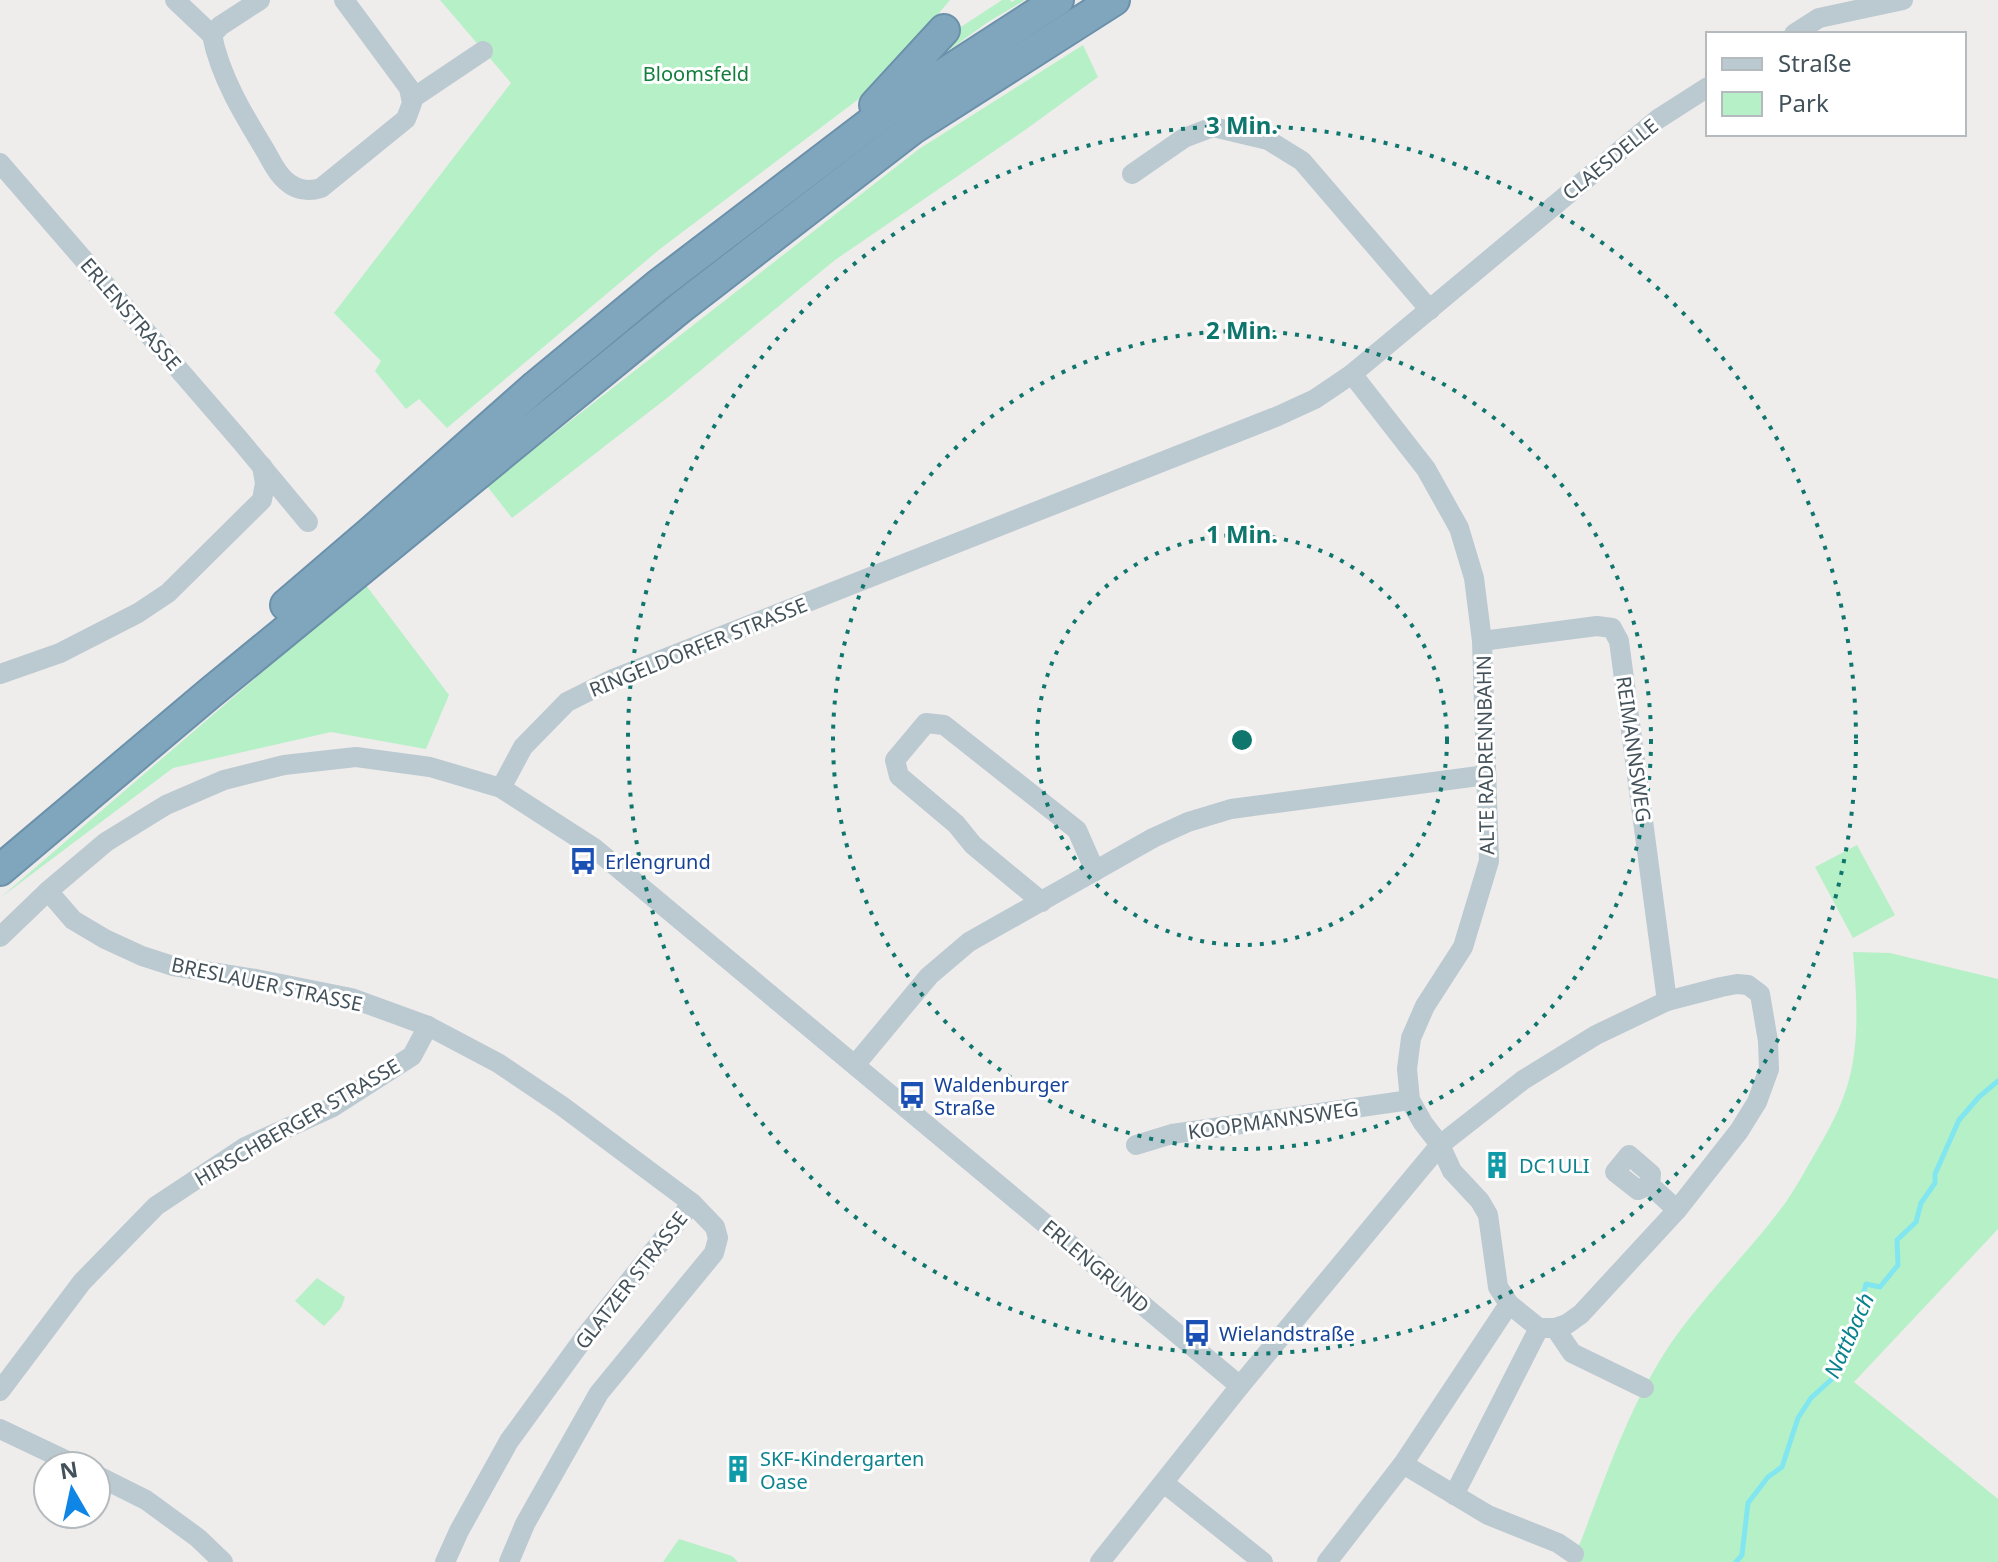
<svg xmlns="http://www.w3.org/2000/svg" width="1998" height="1562" font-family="'Noto Sans',sans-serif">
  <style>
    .green { fill: #b6f0c6 }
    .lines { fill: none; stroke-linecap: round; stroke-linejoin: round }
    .stream { stroke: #81e6f0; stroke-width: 5 }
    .highway-casing { stroke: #6b91aa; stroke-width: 34 }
    .minor { stroke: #bbc9d0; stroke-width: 20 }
    .highway { stroke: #80a6be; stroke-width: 30 }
    .ring { fill: none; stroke: #0f766e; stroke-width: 4; stroke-dasharray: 4 8 }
    .labels { text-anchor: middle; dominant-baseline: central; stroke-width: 6; stroke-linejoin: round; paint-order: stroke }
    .park-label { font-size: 20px; fill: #117e3b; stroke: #fff }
    .street-label { font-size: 20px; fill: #43525a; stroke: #fff }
    .transit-label { font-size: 20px; fill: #164399; stroke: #fff; text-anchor: start }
    .culture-label { font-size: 20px; fill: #0d838f; stroke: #fff; text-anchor: start }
    .water-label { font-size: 22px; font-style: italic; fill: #07818d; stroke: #fff }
    .centre { fill: #0f766e; stroke: #fff; stroke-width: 4 }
    .ring-label { font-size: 24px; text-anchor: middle; font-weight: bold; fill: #0f766e; stroke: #fff; stroke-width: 6; stroke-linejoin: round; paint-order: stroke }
  </style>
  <rect width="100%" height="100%" fill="#efecec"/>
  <g class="green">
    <path d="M440,0H950L939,13L945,18L869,104L860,98L660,249L447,428L419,399L406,409L375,371L381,361L334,313L511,83Z"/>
    <path d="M1002,0H1010L1012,2L1015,0H1025L988,22L938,58L947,36Z"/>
    <path d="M1083,45L1098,77L1025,130L835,260L667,398L512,518L487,486L919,149Z"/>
    <path d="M365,584L449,695L426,749L331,732L173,768L0,898Z"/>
    <path d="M1857,845L1895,915L1853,938L1815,867Z"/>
    <path d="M1853,952L1890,953L1998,979V1229L1854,1382L1998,1499V1562H1573L1574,1554L1581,1541C1607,1473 1630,1404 1671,1343C1706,1293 1750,1251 1786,1202C1797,1186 1807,1167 1817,1150C1834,1121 1848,1094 1853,1061C1859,1025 1856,988 1853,952Z"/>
    <path d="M317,1278L345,1297L341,1308L324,1326L295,1301Z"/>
    <path d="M679,1539L732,1556L738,1562H663Z"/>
  </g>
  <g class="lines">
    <path class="stream" d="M1736,1562L1742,1555L1748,1503L1768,1477L1782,1467L1798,1418L1811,1398L1833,1378L1850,1342L1866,1284L1880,1287L1898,1265L1897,1240L1916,1222L1921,1203L1935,1183V1174L1959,1120L1979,1097L1998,1081"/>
    <g class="highway-casing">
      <g id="highway">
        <path d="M875,105L944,30"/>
        <path d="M286,605L370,533L536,386L657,286L885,112L1058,0"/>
        <path d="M0,870L210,693L680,308L912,129L1114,0"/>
      </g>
    </g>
    <g class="minor">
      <path d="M175,0L212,35"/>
      <path d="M260,0L220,26L212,35C220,76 243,114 265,150C271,160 276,173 286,181C296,190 308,192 321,188L406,119L412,103L409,88L344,0"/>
      <path d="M1794,34L1819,18L1903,0"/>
      <path d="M413,98L483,51"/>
      <path d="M0,163L239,439L308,522"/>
      <path d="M1132,174L1184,138L1213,127L1268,140L1302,161L1430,310"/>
      <path d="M1482,641L1597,626L1612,628L1619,641L1667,1001"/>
      <path d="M0,674L60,653L138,613L168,593L262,500L265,483L262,466"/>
      <path d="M501,788L523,747L567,702L613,679L1278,416L1315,399L1352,374L1658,119L1708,87"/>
      <path d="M48,891L73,920L105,939L142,956L173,966L256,979L351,998L428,1026L498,1063L562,1106L692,1203L715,1227L718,1238L714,1253L599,1393L525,1524L509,1562"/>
      <path d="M1042,902L973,845L956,824L899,776L895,760L926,723L944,725L1077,830L1095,871"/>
      <path d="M0,937L48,891L106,842L166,805L224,780L284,765L356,757L430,767L501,788L594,848L1240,1386"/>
      <path d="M855,1065L929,976L969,942L1153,838L1188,822L1231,809L1486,775"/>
      <path d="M1136,1145L1172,1134L1410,1100"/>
      <path d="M1650,1185L1651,1174L1629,1155L1615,1172L1638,1190L1650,1185L1677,1210"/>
      <path d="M1555,1328L1572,1353L1644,1388"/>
      <path d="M0,1391L82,1282L156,1206L245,1147L331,1108L412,1056L428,1026"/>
      <path d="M0,1429L78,1466"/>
      <path d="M1403,1464L1488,1515L1558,1543L1574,1554"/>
      <path d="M96,1475L146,1500L198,1538L223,1562"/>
      <path d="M1164,1483L1263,1562"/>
      <path d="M1454,1495L1539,1328"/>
      <path d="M445,1562L459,1531L509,1441L587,1334L692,1203"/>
      <path d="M1100,1562L1240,1386L1440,1145L1523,1080L1596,1035L1667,1001L1721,987L1737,984L1748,985L1760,994L1768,1041L1769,1069L1757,1102L1739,1131L1677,1210L1581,1314L1567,1324L1555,1328H1539L1509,1304L1498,1287L1488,1215L1480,1201L1452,1171L1440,1145L1423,1123L1410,1100L1407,1069L1411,1038L1425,1006L1463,947L1489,861L1482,641L1474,578L1459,528L1426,469L1352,374"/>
      <path d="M1327,1562L1403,1464L1509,1304"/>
    </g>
    <use href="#highway" class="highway"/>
  </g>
  <g class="ring">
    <circle cx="1242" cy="740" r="205"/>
    <circle cx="1242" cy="740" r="409"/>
    <circle cx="1242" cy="740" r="614"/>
  </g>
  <defs>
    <g id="bus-bare" transform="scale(2.16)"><path d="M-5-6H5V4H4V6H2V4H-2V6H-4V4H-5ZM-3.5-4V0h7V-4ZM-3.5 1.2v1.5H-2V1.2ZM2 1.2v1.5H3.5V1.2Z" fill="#1a4fb4" stroke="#fff" stroke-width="2.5" paint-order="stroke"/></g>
    <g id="building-bare" transform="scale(2.16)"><path d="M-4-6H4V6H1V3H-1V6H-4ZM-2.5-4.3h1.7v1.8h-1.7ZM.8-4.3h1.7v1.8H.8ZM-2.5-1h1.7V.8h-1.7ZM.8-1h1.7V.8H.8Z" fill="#0f9aa8" stroke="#fff" stroke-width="2.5" paint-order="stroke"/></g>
  </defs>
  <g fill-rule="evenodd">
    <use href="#bus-bare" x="583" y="861"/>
    <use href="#bus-bare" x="912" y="1095"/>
    <use href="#building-bare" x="1497" y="1165"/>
    <use href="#bus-bare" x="1197" y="1333"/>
    <use href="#building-bare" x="738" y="1469"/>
  </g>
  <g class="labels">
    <g class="park-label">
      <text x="696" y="73">Bloomsfeld</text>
    </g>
    <g class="street-label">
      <text transform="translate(1610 159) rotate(-39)">CLAESDELLE</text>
      <text transform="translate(131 314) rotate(49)">ERLENSTRASSE</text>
      <text transform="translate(698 647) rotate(-22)">RINGELDORFER STRASSE</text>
      <text transform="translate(1634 749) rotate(82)">REIMANNSWEG</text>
      <text transform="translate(1485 755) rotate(-91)">ALTE RADRENNBAHN</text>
      <text transform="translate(267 984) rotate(12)">BRESLAUER STRASSE</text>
      <text transform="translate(1273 1120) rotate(-8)">KOOPMANNSWEG</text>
      <text transform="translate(297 1122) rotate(-30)">HIRSCHBERGER STRASSE</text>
      <text transform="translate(1096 1266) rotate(40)">ERLENGRUND</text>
      <text transform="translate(631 1280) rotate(-52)">GLATZER STRASSE</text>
    </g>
    <g class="transit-label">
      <text x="605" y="861">Erlengrund</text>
      <text x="934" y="1084">Waldenburger<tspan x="934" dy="23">Straße</tspan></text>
      <text x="1219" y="1333">Wielandstraße</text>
    </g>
    <g class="culture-label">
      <text x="1519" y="1165">DC1ULI</text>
      <text x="760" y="1458">SKF-Kindergarten<tspan x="760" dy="23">Oase</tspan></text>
    </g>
    <g class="water-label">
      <text transform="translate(1848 1335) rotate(-66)">Nattbach</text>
    </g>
  </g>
  <circle cx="1242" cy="740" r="12" class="centre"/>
  <g class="ring-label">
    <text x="1242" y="134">3 Min.</text>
    <text x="1242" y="339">2 Min.</text>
    <text x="1242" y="543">1 Min.</text>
  </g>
  <rect x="1706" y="32" width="260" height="104" fill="#ffffff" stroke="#b4babd" stroke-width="2"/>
  <rect x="1722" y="58" width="40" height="12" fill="#bbc9d0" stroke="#b4babd" stroke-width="2"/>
  <text x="1778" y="72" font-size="24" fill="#43525a">Straße</text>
  <rect x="1722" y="92" width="40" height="24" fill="#b6f0c6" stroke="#b4babd" stroke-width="2"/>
  <text x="1778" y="112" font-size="24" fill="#43525a">Park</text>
  <g transform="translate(72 1490) rotate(351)"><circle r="38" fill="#ffffff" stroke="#b4babd" stroke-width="2"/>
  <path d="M0-6L14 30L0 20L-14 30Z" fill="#0f86e6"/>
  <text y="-12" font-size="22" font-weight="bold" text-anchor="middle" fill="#43525a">N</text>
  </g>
</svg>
